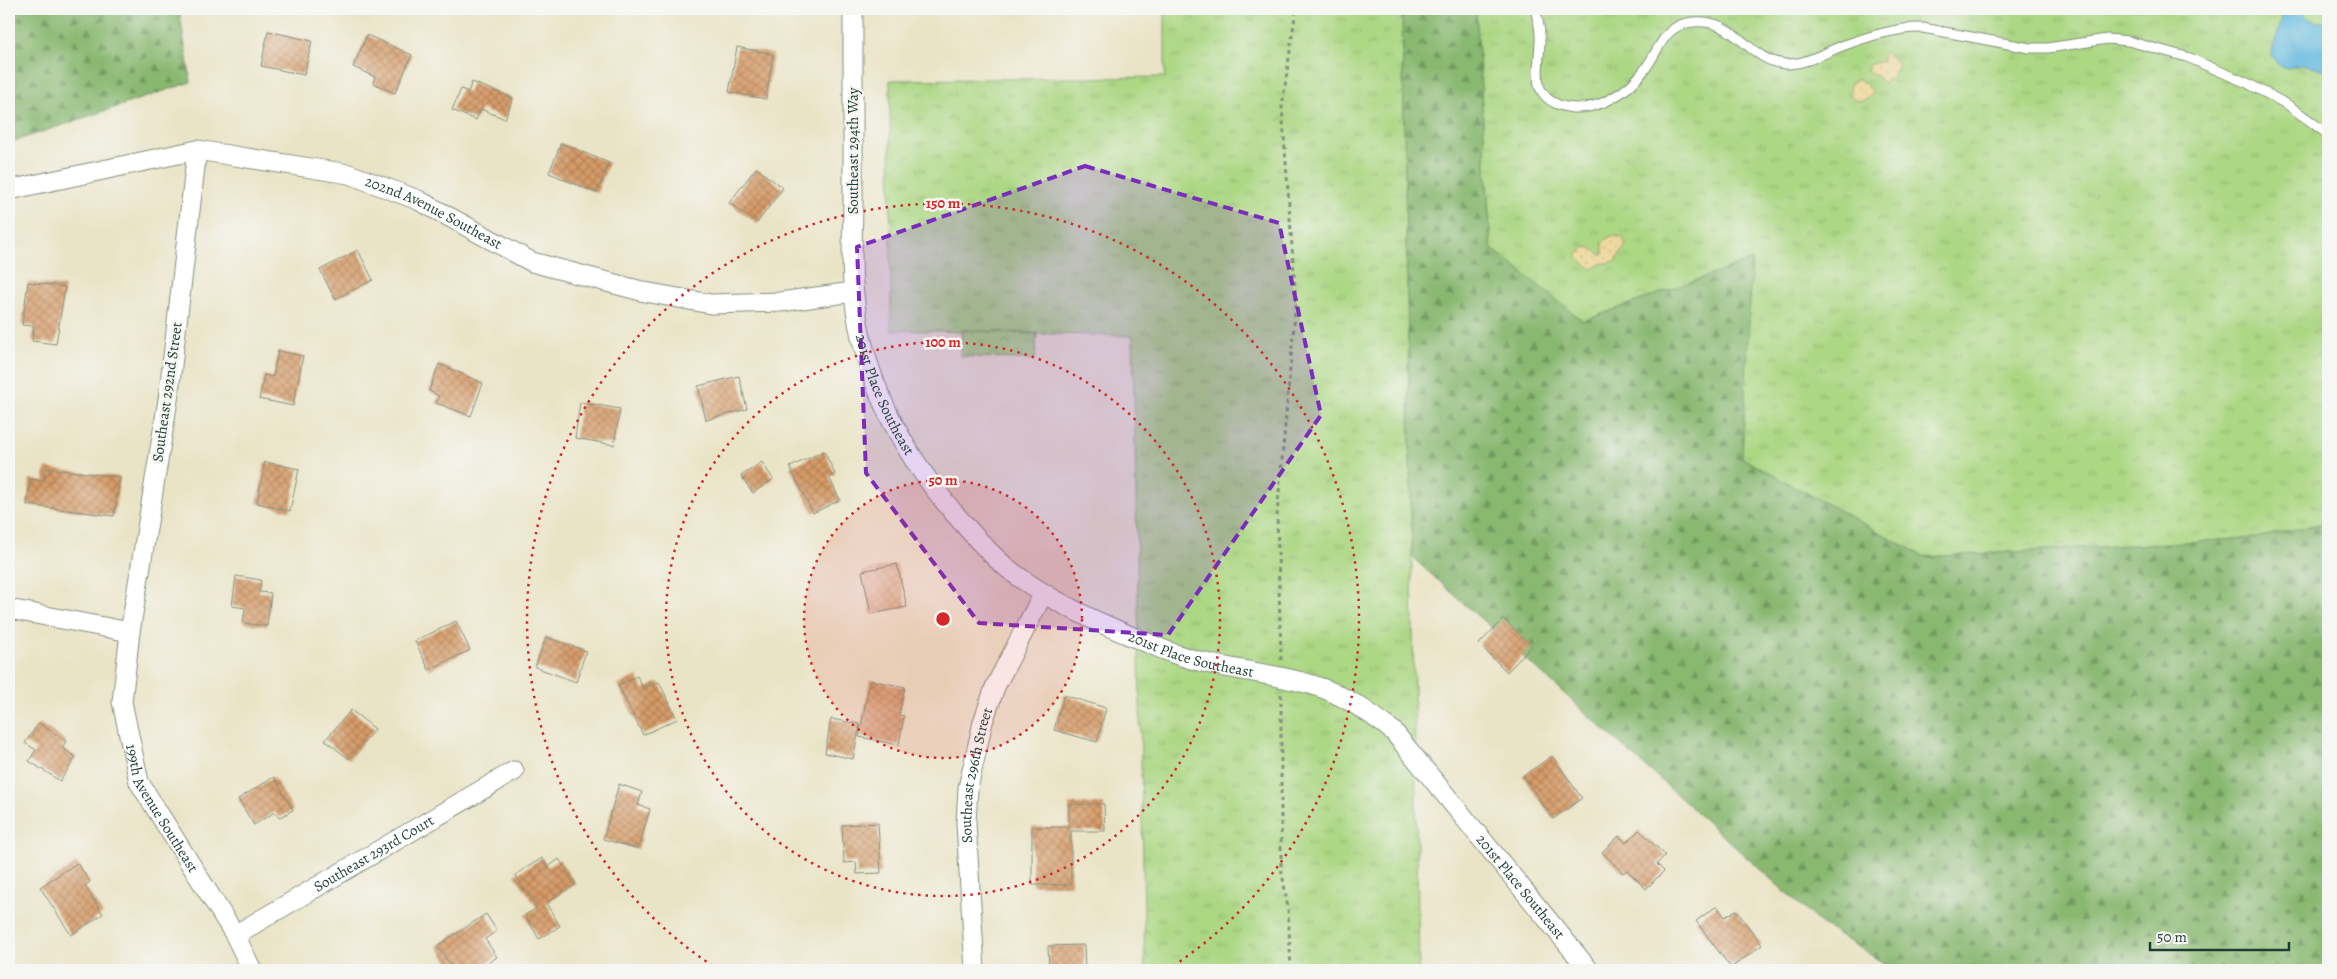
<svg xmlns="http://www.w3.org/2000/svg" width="2337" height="979" font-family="Alegreya,serif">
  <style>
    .grass { fill: url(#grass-tufts); stroke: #668a5c }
    .forest { fill: url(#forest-firs); stroke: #547a52 }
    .sand { fill: url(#sand-dots); stroke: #868c69 }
    .park { fill: url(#park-crowns); stroke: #668a5c }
    .water { fill: #61b8de; stroke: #407a89 }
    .building { fill: url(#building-cross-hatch) }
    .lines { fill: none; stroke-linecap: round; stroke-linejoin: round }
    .service-casing { stroke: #84907e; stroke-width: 11 }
    .minor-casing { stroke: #84907e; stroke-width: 21 }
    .path { stroke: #84907e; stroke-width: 3; stroke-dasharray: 4 4; stroke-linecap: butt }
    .service { stroke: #fff; stroke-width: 9 }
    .minor { stroke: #fff; stroke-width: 19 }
    .marked { fill: #7b2cbf; fill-opacity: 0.2; stroke: #7b2cbf; stroke-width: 4; stroke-dasharray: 10 6; stroke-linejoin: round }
    .ring { fill: none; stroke: #d62828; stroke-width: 2.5; stroke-dasharray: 2.5 5 }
    .labels { text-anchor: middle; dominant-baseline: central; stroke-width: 5; stroke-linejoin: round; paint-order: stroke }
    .street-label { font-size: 15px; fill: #1f3d34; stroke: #f6f6f2 }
    .centre { fill: #d62828; stroke: #f6f6f2; stroke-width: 2.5 }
    .ring-label { font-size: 15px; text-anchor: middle; font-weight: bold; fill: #d62828; stroke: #f6f6f2; stroke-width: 5; stroke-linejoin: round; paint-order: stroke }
  </style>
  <defs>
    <pattern id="grass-tufts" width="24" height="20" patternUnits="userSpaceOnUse" patternTransform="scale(1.25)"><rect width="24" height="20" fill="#acd783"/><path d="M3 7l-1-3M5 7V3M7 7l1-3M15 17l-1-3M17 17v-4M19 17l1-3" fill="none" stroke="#94b972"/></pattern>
    <pattern id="forest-firs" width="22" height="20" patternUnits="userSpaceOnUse" patternTransform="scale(1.25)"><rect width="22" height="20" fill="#89b871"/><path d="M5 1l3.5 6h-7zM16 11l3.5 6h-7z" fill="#6f975e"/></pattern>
    <pattern id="sand-dots" width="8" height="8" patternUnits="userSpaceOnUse" patternTransform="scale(1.25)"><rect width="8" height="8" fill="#eeda9e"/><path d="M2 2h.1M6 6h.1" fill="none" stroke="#ccbc89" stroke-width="1.8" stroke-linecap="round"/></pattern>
    <pattern id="park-crowns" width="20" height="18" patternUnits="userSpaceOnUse" patternTransform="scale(1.25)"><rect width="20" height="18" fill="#acd783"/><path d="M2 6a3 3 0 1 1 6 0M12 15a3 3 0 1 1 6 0" fill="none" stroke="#94b972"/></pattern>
    <pattern id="building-cross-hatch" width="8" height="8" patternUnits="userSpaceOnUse" patternTransform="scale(1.25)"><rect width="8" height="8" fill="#d79b68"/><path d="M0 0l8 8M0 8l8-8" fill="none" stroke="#ae8056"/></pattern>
  </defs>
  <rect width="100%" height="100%" fill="#f6f6f2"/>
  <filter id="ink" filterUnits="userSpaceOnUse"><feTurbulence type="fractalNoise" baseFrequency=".02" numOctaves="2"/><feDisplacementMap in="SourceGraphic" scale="10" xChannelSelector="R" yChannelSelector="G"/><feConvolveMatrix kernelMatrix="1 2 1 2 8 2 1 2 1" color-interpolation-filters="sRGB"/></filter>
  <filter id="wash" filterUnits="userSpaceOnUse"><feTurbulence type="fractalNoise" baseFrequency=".0096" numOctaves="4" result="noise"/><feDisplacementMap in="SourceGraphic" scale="20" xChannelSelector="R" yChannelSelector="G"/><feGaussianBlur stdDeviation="1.12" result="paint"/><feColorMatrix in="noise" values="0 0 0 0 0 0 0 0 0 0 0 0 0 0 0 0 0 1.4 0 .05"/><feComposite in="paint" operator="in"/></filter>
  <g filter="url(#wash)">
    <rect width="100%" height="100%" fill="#eae4c7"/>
    <g class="grass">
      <path d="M1165,9H1402L1419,970H1145L1133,336L891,330L890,80L1165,77Z"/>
      <path d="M1476,9H2328V522L2256,538L1925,557L1741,458L1752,261L1583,321L1491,248Z"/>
    </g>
    <g class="forest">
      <path d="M9,9H179L191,82L9,143Z"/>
      <path d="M1402,9H1476L1491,248L1583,321L1752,260L1742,458L1925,557L2256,538L2328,522V970H1896L1821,924L1412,557Z"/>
    </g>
    <g class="sand">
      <path d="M1886,52L1899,65L1892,78L1883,83L1877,76L1868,72L1867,68L1870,64L1883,61V55Z"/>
      <path d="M1857,79L1861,80L1873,92L1871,96L1861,101L1854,100L1850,95V84Z"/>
      <path d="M1611,236H1617L1623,238L1626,245L1616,261L1601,264L1593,269L1580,261L1578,255L1585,247L1591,248L1601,255L1603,254V242Z"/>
    </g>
    <path class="park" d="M962,330L1037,334L1035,360L960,356Z"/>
    <path class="water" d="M2281,9H2300C2307,19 2315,25 2328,20V71C2321,69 2311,65 2304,65C2284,66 2287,76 2272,56C2272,40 2285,24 2281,9Z"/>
    <g id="blocks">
      <g class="building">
        <path d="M268,31L312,41L304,75L261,66Z"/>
        <path d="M367,35L412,55L395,93L373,83L375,77L353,67Z"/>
        <path d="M737,47L773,54L766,99L729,92Z"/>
        <path d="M472,82L513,98L505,119L481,109L476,120L452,110L461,89L468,92Z"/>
        <path d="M561,143L609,163L597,193L549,173Z"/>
        <path d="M756,168L783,188L757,223L729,203Z"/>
        <path d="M358,250L373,280L335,299L320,270Z"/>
        <path d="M28,282L65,287L56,344L32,341L34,326L22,325Z"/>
        <path d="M278,351L303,356L293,406L259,399L264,375L273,377Z"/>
        <path d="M439,364L483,383L471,416L436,403L439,396L429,391Z"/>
        <path d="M739,376L747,409L706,420L698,386Z"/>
        <path d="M580,402L620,409L614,445L575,438Z"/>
        <path d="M824,451L835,474L829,477L840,500L813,513L790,467Z"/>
        <path d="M265,462L299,469L290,511L257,503Z"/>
        <path d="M762,462L773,479L753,493L741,476Z"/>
        <path d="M45,468L120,477L114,516L27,505L30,479L44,481Z"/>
        <path d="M897,564L907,607L871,614L862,571Z"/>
        <path d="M236,576L261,580L259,592L271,593L267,626L243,623L245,608L232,606Z"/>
        <path d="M1503,619L1532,646L1507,672L1479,644Z"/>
        <path d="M456,621L470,650L429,670L415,641Z"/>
        <path d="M546,637L586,651L576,682L535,667Z"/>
        <path d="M637,676L643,689L659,682L677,719L643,735L618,685Z"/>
        <path d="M870,680L905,687L899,715L904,716L899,745L859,737Z"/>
        <path d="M1064,695L1106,708L1097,742L1054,730Z"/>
        <path d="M351,710L375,729L349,759L325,740Z"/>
        <path d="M831,719L860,724L853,759L825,753Z"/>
        <path d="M39,723L66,741L62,748L76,757L60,781L29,761L36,750L25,743Z"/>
        <path d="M1552,756L1582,798L1553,819L1523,776Z"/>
        <path d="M274,777L293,810L279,818L275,812L254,825L238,799Z"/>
        <path d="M619,784L642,792L638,805L650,809L638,849L603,839Z"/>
        <path d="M1069,804H1104L1105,831H1071V885H1032V827H1069Z"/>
        <path d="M878,823L881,873L857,874L856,862L844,863L842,825Z"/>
        <path d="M1639,830L1665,855L1657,864L1664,871L1646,889L1627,870L1623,873L1602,852L1619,836L1626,843Z"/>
        <path d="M542,858L548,867L559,859L576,884L546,903L560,926L539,939L525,915L537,908L515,875Z"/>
        <path d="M77,863L90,882L85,886L103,914L71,935L40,887Z"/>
        <path d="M1717,906L1725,917L1736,910L1762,945L1731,968L1696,921Z"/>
        <path d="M486,914L497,931L485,939L497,957L477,970H454L437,946Z"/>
        <path d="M1084,945L1085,970H1049L1048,946Z"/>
      </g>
    </g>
  </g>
  <g filter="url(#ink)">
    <use href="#blocks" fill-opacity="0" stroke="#84907e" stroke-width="1"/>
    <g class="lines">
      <g class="service-casing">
        <path id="service" d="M1535,9C1537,17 1540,26 1540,35C1541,50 1535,74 1540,88C1545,99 1556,105 1567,107C1596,113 1629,92 1645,69C1658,52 1663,28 1687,23C1734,13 1747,61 1785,64C1804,65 1824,53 1842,46C1867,37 1897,27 1923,28L2030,48H2048L2107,39L2128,41L2187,57L2247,83L2288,105L2328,134"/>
      </g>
      <g class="minor-casing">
        <g id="minor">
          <path id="s1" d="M853,9C853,73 853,137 853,200C853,231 850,263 854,294C863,385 909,465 970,531C985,548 1000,564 1019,577C1063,609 1116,630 1167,651C1213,669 1265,671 1313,685C1343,694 1369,712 1393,731L1589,970"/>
          <path id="s2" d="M197,150L168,400L130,632L122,702L139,782L235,935L252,970"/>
          <path id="s3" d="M9,190L197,150L349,174L418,200L532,262L645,292L711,304L780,302L853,292"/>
          <path d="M9,609L130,632"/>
          <path id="s4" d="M235,935L514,771"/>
          <path id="s5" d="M975,970L966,823L968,788L983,722L995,687L1043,594"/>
        </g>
      </g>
      <g class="path">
        <path d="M1281,660L1277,515L1296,302L1282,107L1296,9"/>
        <path d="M1281,694V867L1288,908L1291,970"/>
      </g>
      <use href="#service" class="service"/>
      <use href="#minor" class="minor"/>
    </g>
  </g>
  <path class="marked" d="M1085,166L1279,223L1321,415L1168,635L979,623L866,473L857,247Z"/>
  <circle cx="943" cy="619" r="139" fill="#d62828" fill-opacity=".12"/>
  <g class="ring">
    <circle cx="943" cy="619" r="139"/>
    <circle cx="943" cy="619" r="277"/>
    <path d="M719 970A416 416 0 1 1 1167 970"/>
  </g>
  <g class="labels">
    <g class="street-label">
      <text transform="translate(853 151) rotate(-90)">Southeast 294th Way</text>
      <text stroke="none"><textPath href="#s3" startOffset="439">202nd Avenue Southeast</textPath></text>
      <text transform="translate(167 392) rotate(-82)">Southeast 292nd Street</text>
      <text stroke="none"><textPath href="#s1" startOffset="391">201st Place Southeast</textPath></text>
      <text stroke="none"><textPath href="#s1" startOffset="811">201st Place Southeast</textPath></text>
      <text stroke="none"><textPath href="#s5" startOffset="196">Southeast 296th Street</textPath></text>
      <text stroke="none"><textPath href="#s2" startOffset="672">199th Avenue Southeast</textPath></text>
      <text stroke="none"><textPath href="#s4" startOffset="161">Southeast 293rd Court</textPath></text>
      <text stroke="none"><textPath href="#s1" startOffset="1231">201st Place Southeast</textPath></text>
    </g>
  </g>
  <circle cx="943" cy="619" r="8" class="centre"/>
  <g class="ring-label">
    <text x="943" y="208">150 m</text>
    <text x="943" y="347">100 m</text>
    <text x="943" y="485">50 m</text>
  </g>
  <rect width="2337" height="979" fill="none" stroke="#f6f6f2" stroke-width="30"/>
  <path d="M2150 942v8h139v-8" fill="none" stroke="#1f3d34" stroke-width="2.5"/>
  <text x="2157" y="942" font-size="15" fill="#1f3d34" stroke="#f6f6f2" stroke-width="4" paint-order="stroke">50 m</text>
</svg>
